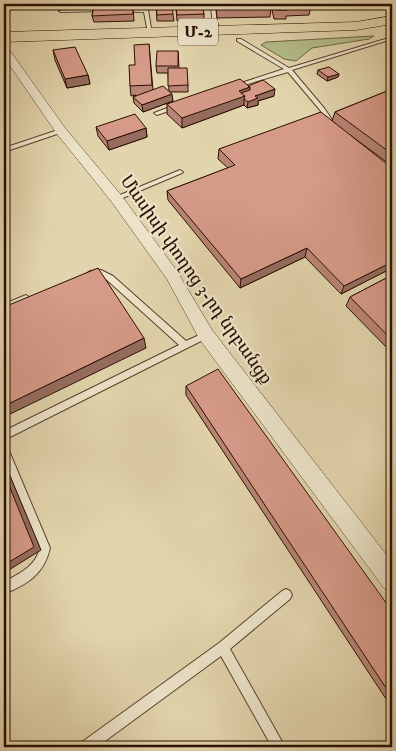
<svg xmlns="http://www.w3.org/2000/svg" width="396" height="751" font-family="'IM FELL DW Pica','Noto Serif Armenian',serif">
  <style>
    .green { fill: #b3bd89; stroke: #6f6645 }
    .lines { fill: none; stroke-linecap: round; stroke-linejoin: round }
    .lane-casing { stroke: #59402c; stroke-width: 2 }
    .street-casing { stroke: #59402c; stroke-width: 1 }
    .primary-casing { stroke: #2b0f01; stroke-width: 1 }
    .lane { fill: #ece3c9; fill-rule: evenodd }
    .street { fill: #ece3c9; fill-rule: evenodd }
    .primary { fill: #e2d4ac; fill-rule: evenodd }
    .wall { fill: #b88475; stroke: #2b0f01 }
    .shaded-wall { fill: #966c5f; stroke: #2b0f01 }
    .building { fill: #d69a88; stroke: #2b0f01 }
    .labels { text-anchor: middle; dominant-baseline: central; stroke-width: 4.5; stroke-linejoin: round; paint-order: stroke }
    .shield { fill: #ece3c9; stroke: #654f3d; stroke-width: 1 }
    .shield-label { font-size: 16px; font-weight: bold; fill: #2b0f01 }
    .street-label { font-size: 18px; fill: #2b0f01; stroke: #ece3c9 }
  </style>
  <rect width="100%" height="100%" fill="#e2d4ac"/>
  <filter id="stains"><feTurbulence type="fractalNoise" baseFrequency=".004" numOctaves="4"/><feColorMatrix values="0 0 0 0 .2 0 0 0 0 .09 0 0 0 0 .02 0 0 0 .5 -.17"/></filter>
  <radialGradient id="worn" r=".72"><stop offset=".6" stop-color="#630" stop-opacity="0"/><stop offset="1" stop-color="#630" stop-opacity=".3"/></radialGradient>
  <path class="green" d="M374,36L369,39L312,48L296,61L284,59L261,45L266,42Z"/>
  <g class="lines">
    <g class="lane-casing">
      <g id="lane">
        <path d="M111,4H115L116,9L148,10L152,34L148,33L144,12L112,11Z"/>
        <path d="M214,4H219L215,7L217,23L221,31L219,32C212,26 212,16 211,7Z"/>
        <path d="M104,9H106V11L61,12L59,11L61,10Z"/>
        <path d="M392,37V39L292,70L324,108L335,124L334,125H330L320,110L288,72L237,87L232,86L284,69L237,41V39H241L289,68Z"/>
        <path d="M178,104L181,106L180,107L157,115L154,113Z"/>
        <path d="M61,129L64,131L63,132L4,152V148Z"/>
        <path d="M180,170L183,172L182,173L118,200H116L113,198Z"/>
        <path d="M101,270L113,276L186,341L206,332L210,335L209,337L4,440V431L179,345L107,280L100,276L90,277L86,274L90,271Z"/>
        <path d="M26,295L30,298L29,300L4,310V304Z"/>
        <path d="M4,444L7,446L50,548C44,574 28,584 4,594V582C20,573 35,567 40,548L4,460Z"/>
        <path d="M286,589L290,591L292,595L290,599L230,649L285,747H272L221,656L97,747H81L82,742L219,643L282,591Z"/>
      </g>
    </g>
    <g class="street-casing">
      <path id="street" d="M4,47L8,48L65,128L121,195L177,271L212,330L392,562V591L384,588L200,340L167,279L111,201L57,134L4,57Z"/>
    </g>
    <g class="primary-casing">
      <path id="primary" d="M392,16V24L356,30L4,42V32L356,22Z"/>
    </g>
    <use href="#lane" class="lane"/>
    <use href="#street" class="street"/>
    <use href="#primary" class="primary"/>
  </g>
  <g class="wall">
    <path d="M56,4H103L102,7L133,6L134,21L94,22L92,16L93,9L58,10Z"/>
    <path d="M156,4L173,14L174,21H157Z"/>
    <path d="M216,4H269L271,8L270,17L217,18Z"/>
    <path d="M273,4H310L311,6L309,15L286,16V19H274L272,10Z"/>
    <path d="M317,4H335L322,7Z"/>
    <path d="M176,8L204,14V21H177Z"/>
    <path d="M149,44L153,90L169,91L168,73H157L156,66L178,51L179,68L188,85V92H170L173,101L143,112L134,103L133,97L136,95L131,96L130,86L135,65Z"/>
    <path d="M53,50L88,75L90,84L67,88L55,60Z"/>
    <path d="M318,70L339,74L338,77L327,81L317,74Z"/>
    <path d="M248,86L274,96L258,101V105L247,108L244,105L182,128L167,114V104Z"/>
    <path d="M392,89V166L350,135L392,268L341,294L305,257L240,288L168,200L167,191L228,168L218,159L219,149L332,121L335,112Z"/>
    <path d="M96,127L146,128L147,137L109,150L98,136Z"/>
    <path d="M392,275V353L346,306L350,297Z"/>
    <path d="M186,386L392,611V708L186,395Z"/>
  </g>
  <g class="shaded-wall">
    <path d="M323,4H335L322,7Z"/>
    <path d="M339,74L338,77L327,81L328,77Z"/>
    <path d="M88,75L90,84L67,88L65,79Z"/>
    <path d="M250,87V97L244,99V105L182,128V118L239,91Z"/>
    <path d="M275,89L274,96L258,101V105L247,108L248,102L255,96Z"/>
    <path d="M172,94L173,101L143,112L142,105Z"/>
    <path d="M146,128L147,137L109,150L107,141Z"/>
    <path d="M307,248L305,257L240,288L241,279Z"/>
    <path d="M392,262V268L341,294L344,286Z"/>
    <path d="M144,338L146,348L4,417V406Z"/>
    <path d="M4,471L10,476L41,550L4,573Z"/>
  </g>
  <g class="building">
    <path d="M156,4H172L173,14L157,15Z"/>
    <path d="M216,4H269L271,8L217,9Z"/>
    <path d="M274,4H310L311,6L286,7L287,10H276Z"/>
    <path d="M133,6V14L92,16L94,7Z"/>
    <path d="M176,8H203L204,14L177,15Z"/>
    <path d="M149,44L152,85L130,86L129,65H135L134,45Z"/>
    <path d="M75,47L88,75L65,79L53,50Z"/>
    <path d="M157,51H178V66H156Z"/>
    <path d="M329,67L339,74L328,77L318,70Z"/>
    <path d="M168,68H187L188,85L168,86Z"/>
    <path d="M240,79L250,87L239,91L245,96L182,118L167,104Z"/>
    <path d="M263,80L275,89L255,96L258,98L248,102L244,99L245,96L241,93L250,90V87L248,86Z"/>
    <path d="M163,86L172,94L142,105L133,97Z"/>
    <path d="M392,89V154L335,112Z"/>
    <path d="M321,112L392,168V262L344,286L307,248L241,279L167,191L235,165L219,149Z"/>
    <path d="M135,114L146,128L107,141L96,127Z"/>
    <path d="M98,268L144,338L4,406V307Z"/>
    <path d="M392,275V340L350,297Z"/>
    <path d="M218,369L392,611V697L186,386Z"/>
    <path d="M4,473L34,547L4,565Z"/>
  </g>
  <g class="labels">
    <rect class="shield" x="178" y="18.5" width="40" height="27" rx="4"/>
    <g class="shield-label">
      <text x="198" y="32">Մ-2</text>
    </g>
    <g class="street-label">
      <text transform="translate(196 280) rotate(55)">Մասիսի փողոց 3-րդ նրբանցք</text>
    </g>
  </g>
  <rect width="396" height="751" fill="none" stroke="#e2d4ac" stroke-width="20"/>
  <rect x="5" y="5" width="386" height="741" fill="none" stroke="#2b0f01" stroke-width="2.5"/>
  <rect x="10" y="10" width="376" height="731" fill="none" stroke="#2b0f01"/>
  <rect width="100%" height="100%" filter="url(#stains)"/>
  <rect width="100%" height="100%" fill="url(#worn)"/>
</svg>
